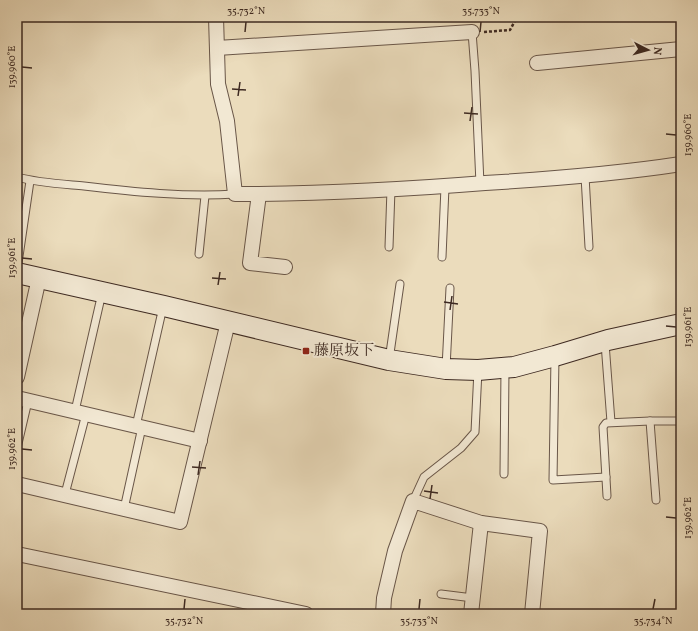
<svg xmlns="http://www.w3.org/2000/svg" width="698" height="631" font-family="Vollkorn,'Noto Serif JP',serif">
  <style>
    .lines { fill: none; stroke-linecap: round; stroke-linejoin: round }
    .lane-casing { stroke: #695648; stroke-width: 9 }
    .street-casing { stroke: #695648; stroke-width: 16 }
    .secondary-casing { stroke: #3e2a22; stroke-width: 22 }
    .path { stroke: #3e2a22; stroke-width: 2.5; stroke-dasharray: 3 2; stroke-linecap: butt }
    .lane { stroke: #f2e8d3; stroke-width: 7 }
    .street { stroke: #f2e8d3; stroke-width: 14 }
    .secondary { stroke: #f2e8d3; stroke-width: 20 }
    .ticks { fill: none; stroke: #3e2a22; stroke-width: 1.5 }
    .poi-dot { fill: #8f2418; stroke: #f2e8d3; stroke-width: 1.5 }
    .labels { text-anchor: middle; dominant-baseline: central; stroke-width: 4; stroke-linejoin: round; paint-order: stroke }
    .poi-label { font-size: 15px; fill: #3e2a22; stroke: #f2e8d3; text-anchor: start }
    .neatline { fill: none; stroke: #3e2a22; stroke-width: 1.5 }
    .ticks-label { font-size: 10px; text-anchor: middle; fill: #3e2a22 }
  </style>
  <rect width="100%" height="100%" fill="#ebdcbc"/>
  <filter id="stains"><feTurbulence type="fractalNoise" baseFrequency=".005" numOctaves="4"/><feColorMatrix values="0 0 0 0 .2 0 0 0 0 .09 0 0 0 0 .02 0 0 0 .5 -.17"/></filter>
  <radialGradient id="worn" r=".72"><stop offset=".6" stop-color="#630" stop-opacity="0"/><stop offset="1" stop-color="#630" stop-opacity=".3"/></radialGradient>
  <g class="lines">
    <g class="lane-casing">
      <g id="lane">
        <path d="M472,32L475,71L480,184"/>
        <path d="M585,176L589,247"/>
        <path d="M17,177C39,183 62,184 84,186C134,192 185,197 235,194"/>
        <path d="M389,247L391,189"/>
        <path d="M199,254L205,196"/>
        <path d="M442,257L445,187"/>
        <path d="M17,270L30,181"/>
        <path d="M605,343L611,422"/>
        <path d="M555,357L553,480L606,477"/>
        <path d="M389,360L400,284"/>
        <path d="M446,368L450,288"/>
        <path d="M75,411L102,293"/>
        <path d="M650,421L656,500"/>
        <path d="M136,426L163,307"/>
        <path d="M17,448L28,401"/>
        <path d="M504,474L505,368"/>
        <path d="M65,494L86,414"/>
        <path d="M607,496L603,427L606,423L650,421H681"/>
        <path d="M413,501L424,477L461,448L475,432L478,370"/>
        <path d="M124,509L142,427"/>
        <path d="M441,594L473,598"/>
      </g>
    </g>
    <g class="street-casing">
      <g id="street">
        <path d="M216,17L218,84L227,121L235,194H259L250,263L285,267"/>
        <path d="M217,48L472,32"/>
        <path d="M537,63L681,49"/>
        <path d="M259,194C335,193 410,189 485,183C551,179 616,174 681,164"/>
        <path d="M17,377L39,278"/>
        <path d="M17,398L200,441"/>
        <path d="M17,484L180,522L228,322"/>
        <path d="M17,554L306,614"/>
        <path d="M383,614L384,598L395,551L413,501L481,523L540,531L532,614"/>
        <path d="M471,614L481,523"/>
      </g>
    </g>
    <g class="secondary-casing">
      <path id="secondary" d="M17,273L164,306L389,360L446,369L478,370L514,367L555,356L608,340L681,324"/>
    </g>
    <path class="path" d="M484,32L510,30L517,17"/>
    <use href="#lane" class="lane"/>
    <use href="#street" class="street"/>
    <use href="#secondary" class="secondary"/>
  </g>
  <path class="ticks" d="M245,32L246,22M480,32L481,22M22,67L32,68M232,89L246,90M238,96L240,82M464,113L478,114M470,121L472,107M666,134L676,135M22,258L32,259M212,278L226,279M218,285L220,272M444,302L458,304M450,310L452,296M666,326L676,327M22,449L32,450M192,467L206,468M198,475L200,461M424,491L438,493M430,499L432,485M666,517L676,518M184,609L185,599M419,609L420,599M653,609L655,599"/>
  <rect class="poi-dot" x="302" y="347" width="8" height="8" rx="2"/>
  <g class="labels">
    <g class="poi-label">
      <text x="314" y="351">藤原坂下</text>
    </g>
  </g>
  <rect width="698" height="631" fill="none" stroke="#ebdcbc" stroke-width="44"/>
  <g transform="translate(648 50) rotate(96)" stroke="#f2e8d3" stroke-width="3" paint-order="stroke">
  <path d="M0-3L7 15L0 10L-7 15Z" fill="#3e2a22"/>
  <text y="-6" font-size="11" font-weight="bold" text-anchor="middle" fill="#3e2a22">N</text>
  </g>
  <rect x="22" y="22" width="654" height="587" class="neatline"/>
  <g class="ticks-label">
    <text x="246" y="14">35.732°N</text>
    <text x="481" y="14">35.733°N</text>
    <text transform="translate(11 67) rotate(-90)" y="4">139.960°E</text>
    <text transform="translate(687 135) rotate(-90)" y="4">139.960°E</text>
    <text transform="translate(11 258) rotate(-90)" y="4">139.961°E</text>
    <text transform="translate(687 327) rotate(-90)" y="4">139.961°E</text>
    <text transform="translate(11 449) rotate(-90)" y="4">139.962°E</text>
    <text transform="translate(687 518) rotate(-90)" y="4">139.962°E</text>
    <text x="184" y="624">35.732°N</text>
    <text x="419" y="624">35.733°N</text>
    <text x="653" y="624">35.734°N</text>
  </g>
  <rect width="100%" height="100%" filter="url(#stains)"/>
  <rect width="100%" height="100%" fill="url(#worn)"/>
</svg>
